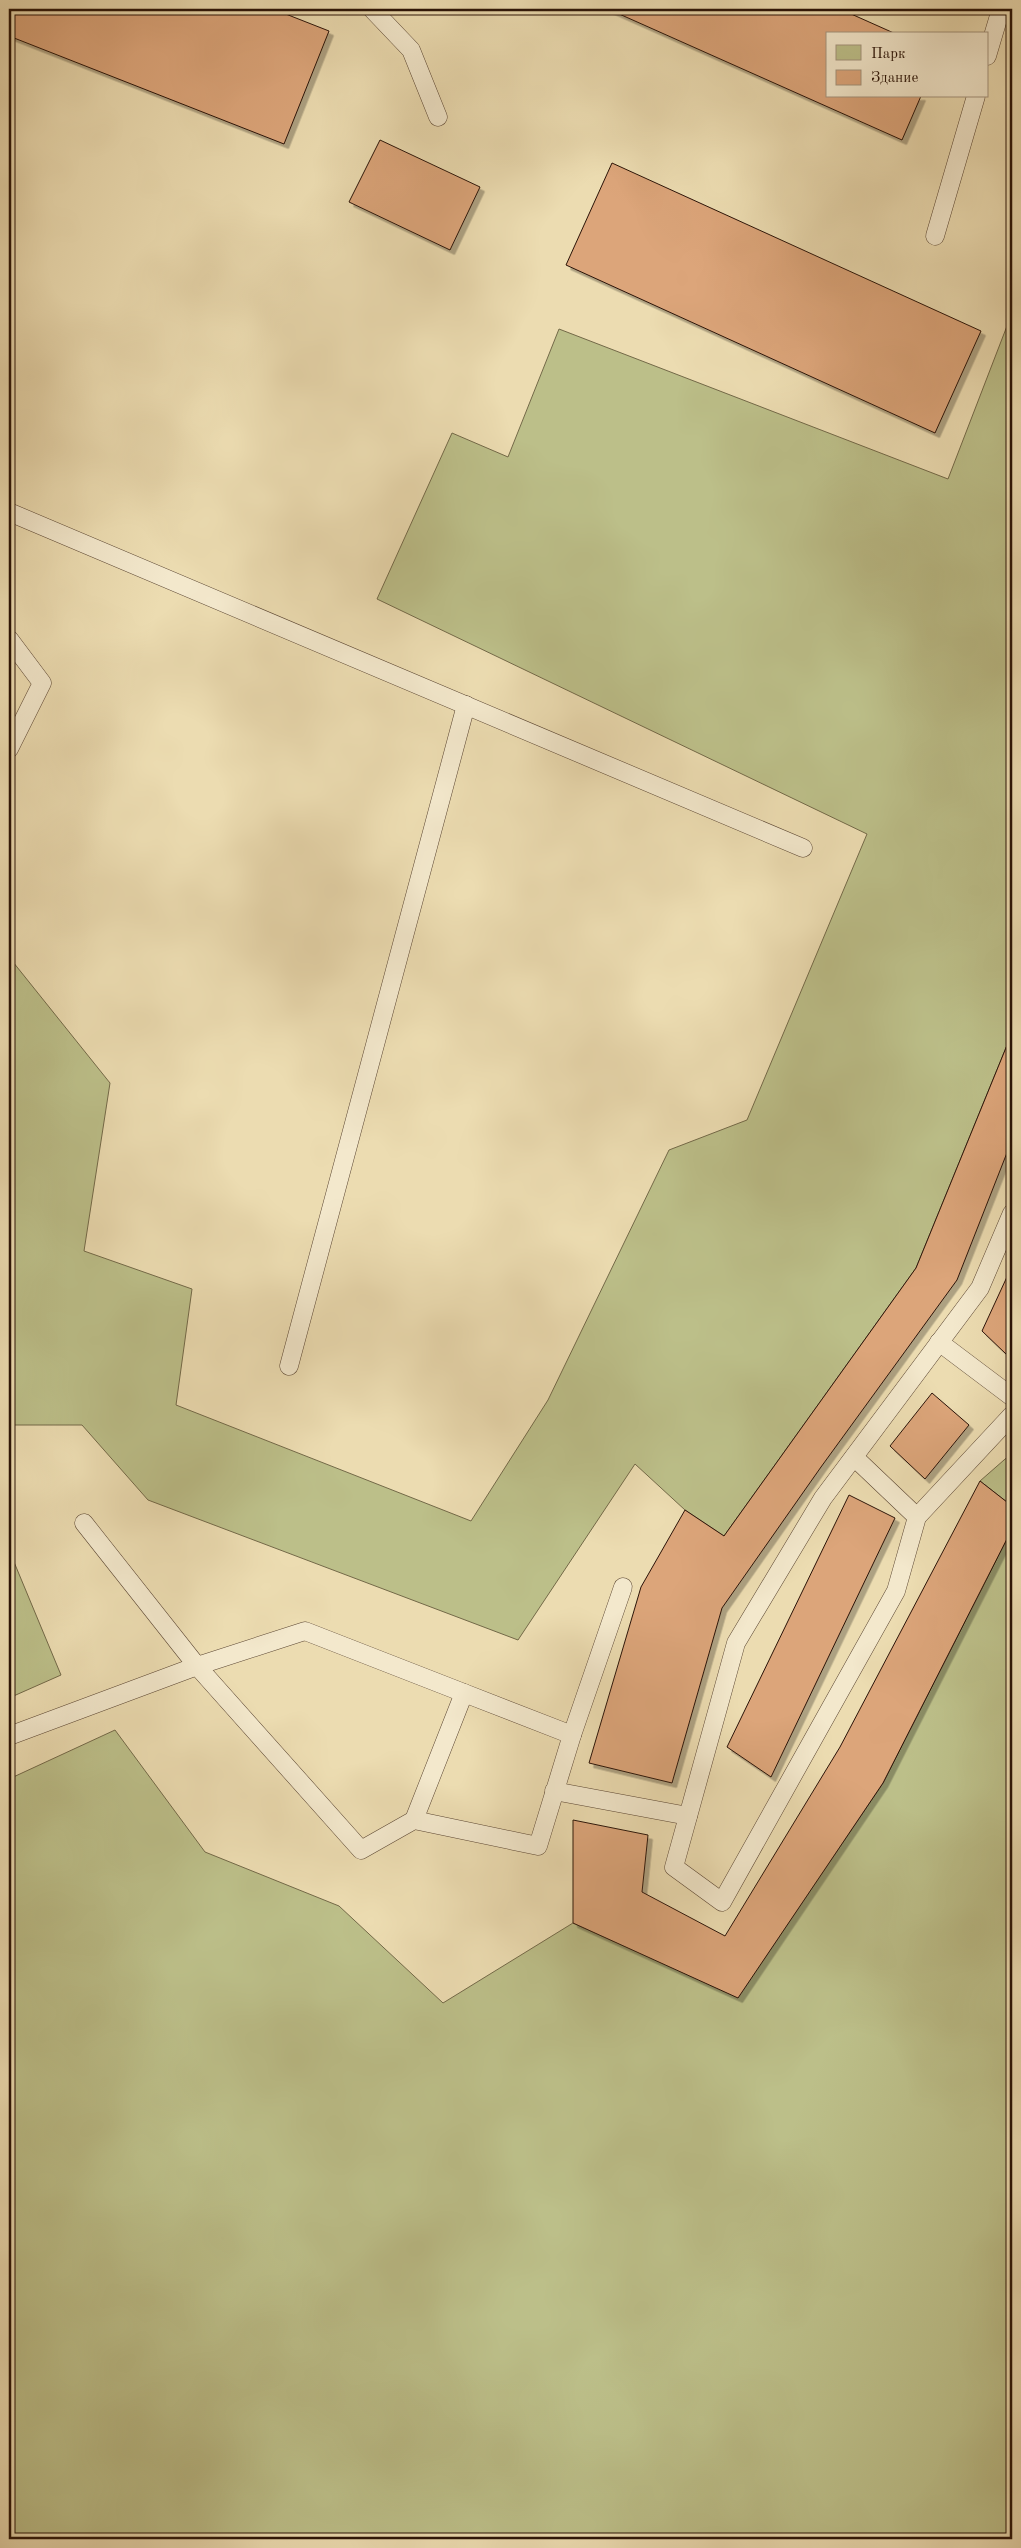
<svg xmlns="http://www.w3.org/2000/svg" width="1021" height="2548" font-family="'Old Standard TT',serif">
  <style>
    .green { fill: #bcbf89; stroke: #736948 }
    .building { fill: #dca57a; stroke: #2a1307; filter: url(#shadow) }
    .lines { fill: none; stroke-linecap: round; stroke-linejoin: round }
    .service-casing { stroke: #5a4532; stroke-width: 19 }
    .service { stroke: #f3e8cc; stroke-width: 18 }
  </style>
  <defs>
    <filter id="shadow"><feDropShadow dx="4.5" dy="4.5" stdDeviation="0" flood-color="#0004"/></filter>
  </defs>
  <rect width="100%" height="100%" fill="#ecdcb1"/>
  <filter id="stains"><feTurbulence type="fractalNoise" baseFrequency=".004" numOctaves="4"/><feColorMatrix values="0 0 0 0 .2 0 0 0 0 .09 0 0 0 0 .02 0 0 0 .5 -.17"/></filter>
  <radialGradient id="worn" r=".72"><stop offset=".6" stop-color="#630" stop-opacity="0"/><stop offset="1" stop-color="#630" stop-opacity=".3"/></radialGradient>
  <g class="green">
    <path d="M1012,313V1033L916,1268L724,1536L685,1510L635,1464L518,1640L148,1500L82,1425H9V957L110,1083L84,1251L192,1289L176,1405L471,1521L548,1400L669,1150L747,1120L867,834L377,599L452,433L508,457L559,329L948,479Z"/>
    <path d="M1012,1453V1506L980,1481Z"/>
    <path d="M1012,1529V2539H9V1779L115,1730L205,1852L339,1906L443,2003L573,1923L738,1997L883,1783Z"/>
    <path d="M9,1550L61,1675L9,1698Z"/>
  </g>
  <g class="building">
    <path d="M9,9H273L329,31L284,144L9,36Z"/>
    <path d="M608,9H840L896,34H827V96H921L902,140Z"/>
    <path d="M380,140L480,187L450,250L349,202Z"/>
    <path d="M612,163L981,331L935,433L566,265Z"/>
    <path d="M1012,1033V1140L957,1280L821,1467L722,1608L672,1783L589,1763L641,1587L685,1510L724,1536L916,1268Z"/>
    <path d="M1012,1266V1351L1006,1354L982,1331Z"/>
    <path d="M932,1393L969,1425L925,1479L890,1446Z"/>
    <path d="M980,1481L1012,1506V1529L883,1783L738,1998L573,1923V1820L648,1835L642,1892L725,1936L840,1747Z"/>
    <path d="M849,1495L895,1518L771,1777L727,1747Z"/>
  </g>
  <g class="lines">
    <g class="service-casing">
      <g id="service">
        <path d="M372,9L411,50L438,117"/>
        <path d="M987,56L1001,9"/>
        <path d="M935,236L976,96"/>
        <path d="M9,512L803,848"/>
        <path d="M9,639L42,683L9,749"/>
        <path d="M1012,1213L980,1288L823,1498L736,1643L674,1867L722,1902L896,1591L917,1517L1012,1415"/>
        <path d="M939,1342L1012,1397"/>
        <path d="M289,1366L466,705"/>
        <path d="M854,1457L917,1517"/>
        <path d="M84,1523L197,1666L305,1631L464,1693"/>
        <path d="M572,1735L623,1587"/>
        <path d="M9,1736L197,1666L361,1850L414,1820L464,1693L572,1735L538,1846L414,1820"/>
        <path d="M554,1791L688,1816"/>
      </g>
    </g>
    <use href="#service" class="service"/>
  </g>
  <rect width="1021" height="2548" fill="none" stroke="#ecdcb1" stroke-width="30"/>
  <rect x="10" y="10" width="1001" height="2528" fill="none" stroke="#2a1307" stroke-width="2.5"/>
  <rect x="15" y="15" width="991" height="2518" fill="none" stroke="#2a1307"/>
  <rect x="826" y="32" width="162" height="65" fill="#f3e8cc" stroke="#a3937d"/>
  <rect x="836" y="45" width="25" height="15" fill="#bcbf89" stroke="#a3937d"/>
  <text x="871" y="58" font-size="15" fill="#2a1307">Парк</text>
  <rect x="836" y="70" width="25" height="15" fill="#dca57a" stroke="#a3937d"/>
  <text x="871" y="82" font-size="15" fill="#2a1307">Здание</text>
  <rect width="100%" height="100%" filter="url(#stains)"/>
  <rect width="100%" height="100%" fill="url(#worn)"/>
</svg>
